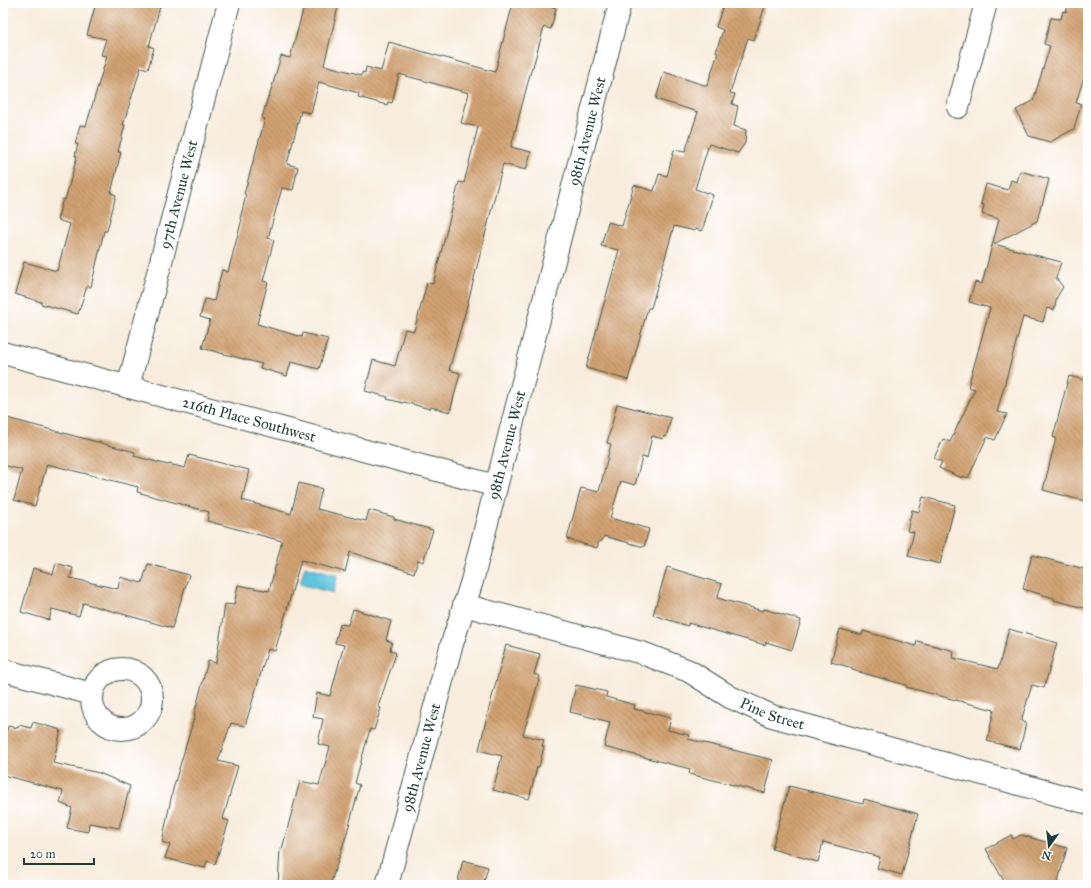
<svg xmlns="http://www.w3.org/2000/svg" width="1091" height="888" font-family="'IM FELL Great Primer',serif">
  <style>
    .water { fill: #61c4df; stroke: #40808a }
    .building { fill: url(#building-back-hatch) }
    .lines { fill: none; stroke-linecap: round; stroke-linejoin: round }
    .minor-casing { stroke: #40574d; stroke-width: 24 }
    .minor { stroke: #fff; stroke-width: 22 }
    .labels { text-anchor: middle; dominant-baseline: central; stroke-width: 4; stroke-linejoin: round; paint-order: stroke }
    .street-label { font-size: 15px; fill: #1f3d34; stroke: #fff }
  </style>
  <defs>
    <pattern id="building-back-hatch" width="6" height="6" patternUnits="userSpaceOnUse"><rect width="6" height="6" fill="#d1a272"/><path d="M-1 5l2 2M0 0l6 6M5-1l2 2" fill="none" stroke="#a9855e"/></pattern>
  </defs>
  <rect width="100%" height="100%" fill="#fff"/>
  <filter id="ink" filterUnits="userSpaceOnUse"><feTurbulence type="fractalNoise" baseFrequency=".025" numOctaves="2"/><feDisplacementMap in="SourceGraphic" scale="8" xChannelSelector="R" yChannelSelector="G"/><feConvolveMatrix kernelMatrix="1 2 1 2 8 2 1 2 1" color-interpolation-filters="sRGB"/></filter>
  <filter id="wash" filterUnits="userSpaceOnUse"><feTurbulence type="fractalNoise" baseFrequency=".012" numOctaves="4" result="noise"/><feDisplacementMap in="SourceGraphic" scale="16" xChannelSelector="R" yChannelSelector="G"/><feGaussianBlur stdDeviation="0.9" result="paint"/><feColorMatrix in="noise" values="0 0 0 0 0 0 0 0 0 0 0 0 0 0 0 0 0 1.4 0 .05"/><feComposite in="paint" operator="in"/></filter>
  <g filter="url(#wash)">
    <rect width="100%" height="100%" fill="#f8ecdc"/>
    <path class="water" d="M305,566L338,575L333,593L300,584Z"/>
    <g id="blocks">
      <g class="building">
        <path d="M96,3H161L149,46L154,48L148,69L141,67L123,125H125L118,152H121L111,193L116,195L107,231H104L91,287L87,286L78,314L41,304V302L15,294L24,262L57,271L70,224L57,220L63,199L65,200L77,157L75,156L78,144H75L80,125L86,126L107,56L101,55L106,39L87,35Z"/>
        <path d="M305,3H339L324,65L362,75V72L365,73L366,67L381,71L389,42L495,72L513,3H538L556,8L551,29L544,27L533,67H532L511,147L531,152L526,170L503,164L468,302L449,370L460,373L450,412L431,407L430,409L404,402L403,403L387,399L388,397L365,391L373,360L395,366L405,329L414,331L427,283L433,284L459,182L464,183L478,127L461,123L469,93L399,74L392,103L388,102L387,105L358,97L359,93L319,82L311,113L301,111L287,164L298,167L293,190L282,188L268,238L274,240L263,281L268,282L257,324L302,337L303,333L328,339L319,369L291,362L287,376L260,368L262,364L202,348L210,320L200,317L205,299L214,301L222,270L228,272L242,219H240L246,195L244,194L265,119L262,118L268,97H269L281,56L290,58Z"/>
        <path d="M724,3H766L754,40L748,38L730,93L735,94L732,104L738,106L734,126L746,130L745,143L738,153L709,144L695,189L713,195L702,231L695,229V231L674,226L651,308H648L628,380L586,368L619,250L601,246L608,222L622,226L634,185L654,191L659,174L667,176L674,150L685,152L698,112L656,99L664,72L707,86L718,53L716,52L723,30L716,27Z"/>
        <path d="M1069,3H1088V64L1076,103L1081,104L1074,129L1050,142L1029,136L1016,110L1033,101L1050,46L1044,44L1051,18L1061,19L1063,11L1066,12Z"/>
        <path d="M1020,171L1049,179L1042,205H1041L1037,221L994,244L1061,262L1056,278L1063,287L1057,297L1054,310L1047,308L1043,322L1023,317L997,412L1007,414L995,440L987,437L968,478L962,476V478L939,468L942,462L934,458L943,439L950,442L975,389L968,387L990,308L969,302L975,282L982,284L999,219L982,214L984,205L981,204L986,184L1008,190L1011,180L1017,182Z"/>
        <path d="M1069,376L1088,381V502L1043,490L1056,438L1053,437Z"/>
        <path d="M617,404L671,418L666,437L664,436L663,439L652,436L647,458L642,457L635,485L621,481L610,518L649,529L644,547L604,536L602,541H599L597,548L567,539L581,488L599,492L611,444L607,443Z"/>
        <path d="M3,417L135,452L134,456L168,465L169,464L185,468L189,455L249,470L242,500L291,514L299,483L322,489L317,509L366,521L369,510L394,517V519L433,530L423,562L418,560L414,573L350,552L345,572L301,560L275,651L268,649L245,726L231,723L218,761L238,766L223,819L229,821L215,864L207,861L205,868L165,858L170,845L162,842L173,789L195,715H194L208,661L216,663L225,604L234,605L238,585L269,591L282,541L207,521L209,512L137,492L138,487L47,464L35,506L14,500L22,470L3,465Z"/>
        <path d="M923,497L955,505L940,564L908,556L914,532L907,531L912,510L919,512Z"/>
        <path d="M1032,555L1088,570V609L1054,600V598L1023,589Z"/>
        <path d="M56,563L73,568L70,578L118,589L120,577L142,583L148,564L189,575L172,628L83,603L79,616L52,609L49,620L21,612L33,568L53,574Z"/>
        <path d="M667,567L722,584L717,598L763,611L764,609L801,620L792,650L766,642L765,645L688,623V626L653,615Z"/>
        <path d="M353,609L391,621L386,640L392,642L390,650L396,653L378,707L381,708L374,730L370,729L355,783L360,785L347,833L330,885H278L280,848L282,849L300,781L319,785L330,747L318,744L323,719L313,717L317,693L330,696L344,645L335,643L340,624L348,625Z"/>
        <path d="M840,629L862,635L863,631L916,646L917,641L954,651L953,658L998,669L1009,629L1057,643L1044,688L1032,685L1021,721L1026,723L1020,749L987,741L994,710L906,687V685L852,670L853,668L831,662Z"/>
        <path d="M506,645L540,654L534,674L540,676L523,735L544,740L542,746H544L539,767H537L529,799L493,790L502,756L479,750L488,712Z"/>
        <path d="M576,685L607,692L606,697L635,705L634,709L671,718L668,730L689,735L688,739L773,760L765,793L689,774L690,769L604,747L610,722L570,712Z"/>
        <path d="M33,722L61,730L53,763L99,773L130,786L119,828L89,823L88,832L67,828L72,808L60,803L63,791L3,775V730L7,731L8,726L18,728L19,725L31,728Z"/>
        <path d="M789,786L863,804L864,799L918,814L902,875L877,868L880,857L823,842L818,862L772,849Z"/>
        <path d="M1011,835L1013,839L1021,835L1067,848L1057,885H1006L986,849Z"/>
        <path d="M463,860L488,867L483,885H457Z"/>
      </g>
    </g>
  </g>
  <g filter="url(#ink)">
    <use href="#blocks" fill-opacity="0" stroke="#40574d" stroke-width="1"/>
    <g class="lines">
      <g class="minor-casing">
        <g id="minor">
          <path d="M958,107L986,3"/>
          <path id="s1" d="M3,353L496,486"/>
          <path id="s2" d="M128,387L229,3"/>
          <path id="s3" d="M464,605L642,653L689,671L730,697L772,716L1088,803"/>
          <circle cx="122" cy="699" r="30"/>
          <path d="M3,670L92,694"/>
          <path id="s4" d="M387,885L451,647L472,581L620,3"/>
        </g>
      </g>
      <use href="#minor" class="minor"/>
    </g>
  </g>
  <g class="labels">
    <g class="street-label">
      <text stroke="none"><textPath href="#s4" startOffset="780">98th Avenue West</textPath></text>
      <text stroke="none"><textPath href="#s2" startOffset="199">97th Avenue West</textPath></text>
      <text stroke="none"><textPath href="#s1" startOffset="255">216th Place Southwest</textPath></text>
      <text stroke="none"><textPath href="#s4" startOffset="456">98th Avenue West</textPath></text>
      <text stroke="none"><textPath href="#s3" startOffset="329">Pine Street</textPath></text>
      <text stroke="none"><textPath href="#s4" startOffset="132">98th Avenue West</textPath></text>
    </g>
  </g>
  <rect width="1091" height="888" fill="none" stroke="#fff" stroke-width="16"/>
  <g transform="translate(1049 846) rotate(195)" stroke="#ffffff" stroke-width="3" paint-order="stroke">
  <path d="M0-3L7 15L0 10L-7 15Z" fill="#1f3d34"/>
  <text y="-6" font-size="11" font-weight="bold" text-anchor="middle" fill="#1f3d34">N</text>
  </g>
  <path d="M24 858v6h70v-6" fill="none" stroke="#1f3d34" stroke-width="2"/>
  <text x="30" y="858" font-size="12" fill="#1f3d34" stroke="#ffffff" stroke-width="3" paint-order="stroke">20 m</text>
</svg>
